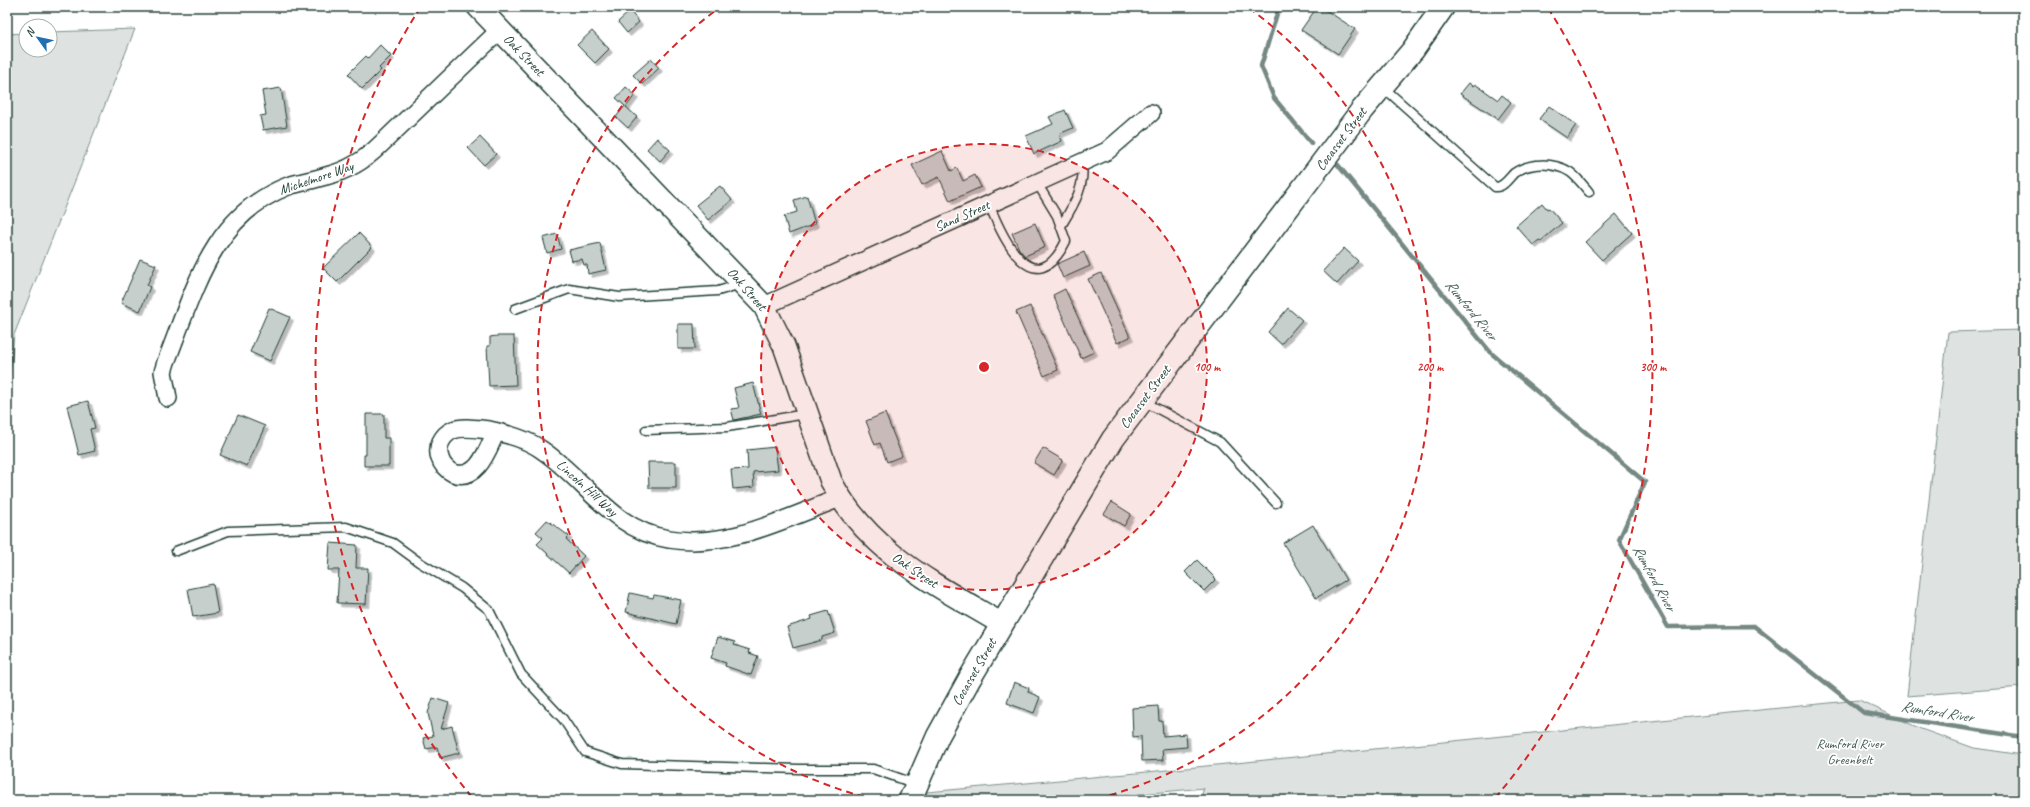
<svg xmlns="http://www.w3.org/2000/svg" width="2030" height="807" font-family="Caveat,sans-serif">
  <style>
    .green { fill: #dee3e2; stroke: #7e908b }
    .lines { fill: none; stroke-linecap: round; stroke-linejoin: round }
    .stream { stroke: #758883; stroke-width: 4.5 }
    .building { fill: #c7cfcc; stroke: #1f3d34; filter: url(#shadow) }
    .service-casing { stroke: #1f3d34; stroke-width: 11 }
    .minor-casing { stroke: #1f3d34; stroke-width: 20 }
    .tertiary-casing { stroke: #1f3d34; stroke-width: 24 }
    .secondary-casing { stroke: #1f3d34; stroke-width: 25 }
    .service { stroke: #fff; stroke-width: 8 }
    .minor { stroke: #fff; stroke-width: 17 }
    .tertiary { stroke: #fff; stroke-width: 21 }
    .secondary { stroke: #fff; stroke-width: 22 }
    .ring { fill: none; stroke: #d62828; stroke-width: 2; stroke-dasharray: 7 5 }
    .labels { text-anchor: middle; dominant-baseline: central; stroke-width: 3.5; stroke-linejoin: round; paint-order: stroke }
    .street-label { font-size: 14px; fill: #1f3d34; stroke: #fff }
    .park-label { font-size: 14px; fill: #455e57; stroke: #fff }
    .water-label { font-size: 15px; font-style: italic; fill: #4a625b; stroke: #fff }
    .centre { fill: #d62828; stroke: #fff; stroke-width: 2 }
    .ring-label { font-size: 12px; text-anchor: middle; font-weight: bold; fill: #d62828; stroke: #fff; stroke-width: 3.5; stroke-linejoin: round; paint-order: stroke }
  </style>
  <defs>
    <filter id="shadow"><feDropShadow dx="3.5" dy="3.5" stdDeviation="0" flood-color="#0004"/></filter>
  </defs>
  <rect width="100%" height="100%" fill="#fff"/>
  <filter id="ink" filterUnits="userSpaceOnUse"><feTurbulence type="fractalNoise" baseFrequency=".025" numOctaves="2"/><feDisplacementMap in="SourceGraphic" scale="8" xChannelSelector="R" yChannelSelector="G"/><feConvolveMatrix kernelMatrix="1 2 1 2 8 2 1 2 1" color-interpolation-filters="sRGB"/></filter>
  <g filter="url(#ink)">
    <g class="green">
      <path d="M135,29L14,335L7,405V34L26,33V50H50V32Z"/>
      <path d="M2023,330V687L1907,696L1948,332Z"/>
      <path d="M1859,700L1921,729L1974,748L2023,755V800H1200L1204,788L1077,800H924L927,792L1137,773Z"/>
    </g>
    <g class="lines">
      <g class="stream">
        <path d="M1279,7L1261,66L1274,98L1311,143"/>
        <path d="M1338,165L1491,353L1645,482L1619,540L1668,627L1754,626L1864,713L2023,737"/>
      </g>
    </g>
    <g class="building">
      <path d="M1317,7H1321L1355,29L1338,54L1301,30Z"/>
      <path d="M630,11L639,22L627,33L618,22Z"/>
      <path d="M592,31L609,49L595,63L577,45Z"/>
      <path d="M380,45L391,56L379,68L381,70L362,89L348,74L366,56L368,58Z"/>
      <path d="M651,59L659,68L642,84L633,75Z"/>
      <path d="M1469,83L1473,86L1475,84L1498,100L1502,95L1511,102L1498,119L1460,94Z"/>
      <path d="M626,87L635,95L626,107L637,117L628,128L616,117L625,106L616,98Z"/>
      <path d="M281,88L287,126L263,130L260,116L266,115L262,91Z"/>
      <path d="M1549,106L1576,125L1567,138L1539,119Z"/>
      <path d="M1065,110L1073,128L1059,134L1062,141L1034,154L1026,136L1053,124L1049,117Z"/>
      <path d="M480,137L496,154L484,165L468,148Z"/>
      <path d="M657,138L670,150L660,161L647,149Z"/>
      <path d="M942,151L951,171L957,168L963,181L975,175L981,187L950,201L939,177L922,185L912,165Z"/>
      <path d="M720,186L732,200L708,220L696,205Z"/>
      <path d="M807,196L815,224L789,234L784,216L797,212L794,200Z"/>
      <path d="M1542,203L1547,209L1549,208L1562,223L1541,241L1539,240L1533,245L1516,226Z"/>
      <path d="M1616,214L1632,233L1602,260L1585,242Z"/>
      <path d="M1035,223L1045,247L1025,256L1019,249L1012,233Z"/>
      <path d="M359,233L372,247L337,282L323,268Z"/>
      <path d="M557,234L561,249L547,253L543,238Z"/>
      <path d="M600,243L606,270L588,274L587,265H584L582,259L572,261L569,250Z"/>
      <path d="M1344,248L1358,261L1337,284L1323,271Z"/>
      <path d="M1084,252L1090,266L1063,278L1057,264Z"/>
      <path d="M140,259L156,265L147,285L150,287L140,311L121,303Z"/>
      <path d="M1101,273L1130,337L1117,343L1088,279Z"/>
      <path d="M1065,289L1094,352L1081,358L1053,295Z"/>
      <path d="M1030,306L1058,370L1044,376L1016,312Z"/>
      <path d="M269,308L290,317L270,361L250,352Z"/>
      <path d="M1288,308L1302,320L1281,344L1268,332Z"/>
      <path d="M678,324H694L695,349H678Z"/>
      <path d="M497,336H514L516,385L489,386L487,346H490V337Z"/>
      <path d="M753,383L761,414L734,420L731,409L739,408L734,388Z"/>
      <path d="M88,401L95,428L90,429L95,451L79,455L67,406Z"/>
      <path d="M885,413L902,456L887,462L880,443L875,445L866,421Z"/>
      <path d="M366,414H384V438H389V466H364V455H366Z"/>
      <path d="M238,415L265,426L247,466L220,455Z"/>
      <path d="M775,447L778,470L753,472L754,487L733,489L731,470L748,469L747,450Z"/>
      <path d="M1043,448L1063,460L1054,475L1034,463Z"/>
      <path d="M648,462H676V488H649Z"/>
      <path d="M1112,502L1131,514L1124,526L1104,514Z"/>
      <path d="M547,520L569,536L566,539L584,556L569,573L537,544L543,538L536,532Z"/>
      <path d="M1313,525L1346,580L1316,598L1283,543Z"/>
      <path d="M330,543L357,545L356,568H368L366,604L337,603L339,570H328Z"/>
      <path d="M1197,560L1216,579L1204,591L1185,572Z"/>
      <path d="M213,584L218,613L193,617L188,589Z"/>
      <path d="M630,593L653,598L654,595L681,600L676,624L626,612Z"/>
      <path d="M828,611L835,633L822,637V640L793,648L787,627L812,619L811,616Z"/>
      <path d="M718,637L735,642L734,645L750,650L749,653L758,656L751,675L725,666L726,663L711,658Z"/>
      <path d="M1014,682L1029,688L1028,692L1040,697L1034,713L1007,703Z"/>
      <path d="M433,698L449,703L441,729L452,726L459,753L440,758L437,747L426,749L423,738L433,736L428,713Z"/>
      <path d="M1158,706L1159,721H1162L1163,736L1186,734L1187,747L1162,749L1163,760L1142,761L1141,736L1133,737L1132,708Z"/>
    </g>
    <g class="lines">
      <g class="service-casing">
        <g id="service">
          <path d="M1383,87L1495,187C1503,188 1509,178 1514,173C1530,162 1553,162 1570,172C1577,177 1583,185 1589,192"/>
          <path d="M989,204C1003,239 1034,305 1066,241L1057,216L1037,183"/>
          <path d="M1061,226C1073,206 1086,186 1082,162"/>
          <path d="M515,309L569,289L619,297L718,291L741,284"/>
          <path d="M1143,401L1220,442L1276,503"/>
          <path d="M646,430L727,427L806,414"/>
          <path d="M176,551L228,531L346,527L393,543L419,562L462,588L489,610L521,674L563,719L585,752L622,764L799,769H873L916,784"/>
        </g>
      </g>
      <g class="minor-casing">
        <g id="minor">
          <path d="M764,306L1107,151L1151,113"/>
          <path d="M168,398L163,372L166,362C194,292 211,216 288,186C301,182 313,180 326,176C347,171 365,160 380,145L500,30"/>
          <path d="M496,432C488,448 478,482 453,473C447,470 442,465 440,458C436,447 442,435 453,430C463,426 478,429 489,430C507,434 527,439 542,450C585,479 613,531 669,539C729,549 785,518 840,498"/>
        </g>
      </g>
      <g class="tertiary-casing">
        <path id="tertiary" d="M478,7L764,306L784,346L831,481C868,552 935,584 1002,624"/>
      </g>
      <g class="secondary-casing">
        <path id="secondary" d="M910,800L938,736L970,678L1113,439L1362,110L1413,50L1443,7"/>
      </g>
      <use href="#service" class="service"/>
      <use href="#minor" class="minor"/>
      <use href="#tertiary" class="tertiary"/>
      <use href="#secondary" class="secondary"/>
    </g>
  </g>
  <circle cx="984" cy="367" r="223" fill="#d62828" fill-opacity=".12"/>
  <g class="ring">
    <circle cx="984" cy="367" r="223"/>
    <path d="M876 800A446 446 0 0 1 719 8M1249 8A446 446 0 0 1 1092 800"/>
    <path d="M472 797A669 669 0 0 1 420 8M1548 8A669 669 0 0 1 1496 797"/>
  </g>
  <g class="labels">
    <g class="street-label">
      <text transform="translate(524 55) rotate(46)">Oak Street</text>
      <text transform="translate(1341 139) rotate(-53)">Cocasset Street</text>
      <text transform="translate(316 178) rotate(-19)">Michelmore Way</text>
      <text transform="translate(962 216) rotate(-24)">Sand Street</text>
      <text transform="translate(747 289) rotate(49)">Oak Street</text>
      <text transform="translate(1145 397) rotate(-53)">Cocasset Street</text>
      <text transform="translate(587 488) rotate(42)">Lincoln Hill Way</text>
      <text transform="translate(915 570) rotate(34)">Oak Street</text>
      <text transform="translate(974 672) rotate(-60)">Cocasset Street</text>
    </g>
    <g class="park-label">
      <text x="1850" y="743">Rumford River<tspan x="1850" dy="16">Greenbelt</tspan></text>
    </g>
    <g class="water-label">
      <text transform="translate(1471 310) rotate(51)">Rumford River</text>
      <text transform="translate(1654 578) rotate(61)">Rumford River</text>
      <text transform="translate(1937 712) rotate(9)">Rumford River</text>
    </g>
  </g>
  <circle cx="984" cy="367" r="6" class="centre"/>
  <g class="ring-label">
    <text x="1207" y="371">100 m</text>
    <text x="1430" y="371">200 m</text>
    <text x="1653" y="371">300 m</text>
  </g>
  <rect width="2030" height="807" fill="none" stroke="#fff" stroke-width="24"/>
  <rect x="12" y="12" width="2006" height="783" fill="none" stroke="#1f3d34" stroke-width="1.5" filter="url(#ink)"/>
  <g transform="translate(38 38) rotate(303)"><circle r="19" fill="#ffffff" stroke="#a5b1ae"/>
  <path d="M0-3L7 15L0 10L-7 15Z" fill="#1f6fb2"/>
  <text y="-6" font-size="11" font-weight="bold" text-anchor="middle" fill="#1f3d34">N</text>
  </g>
</svg>
